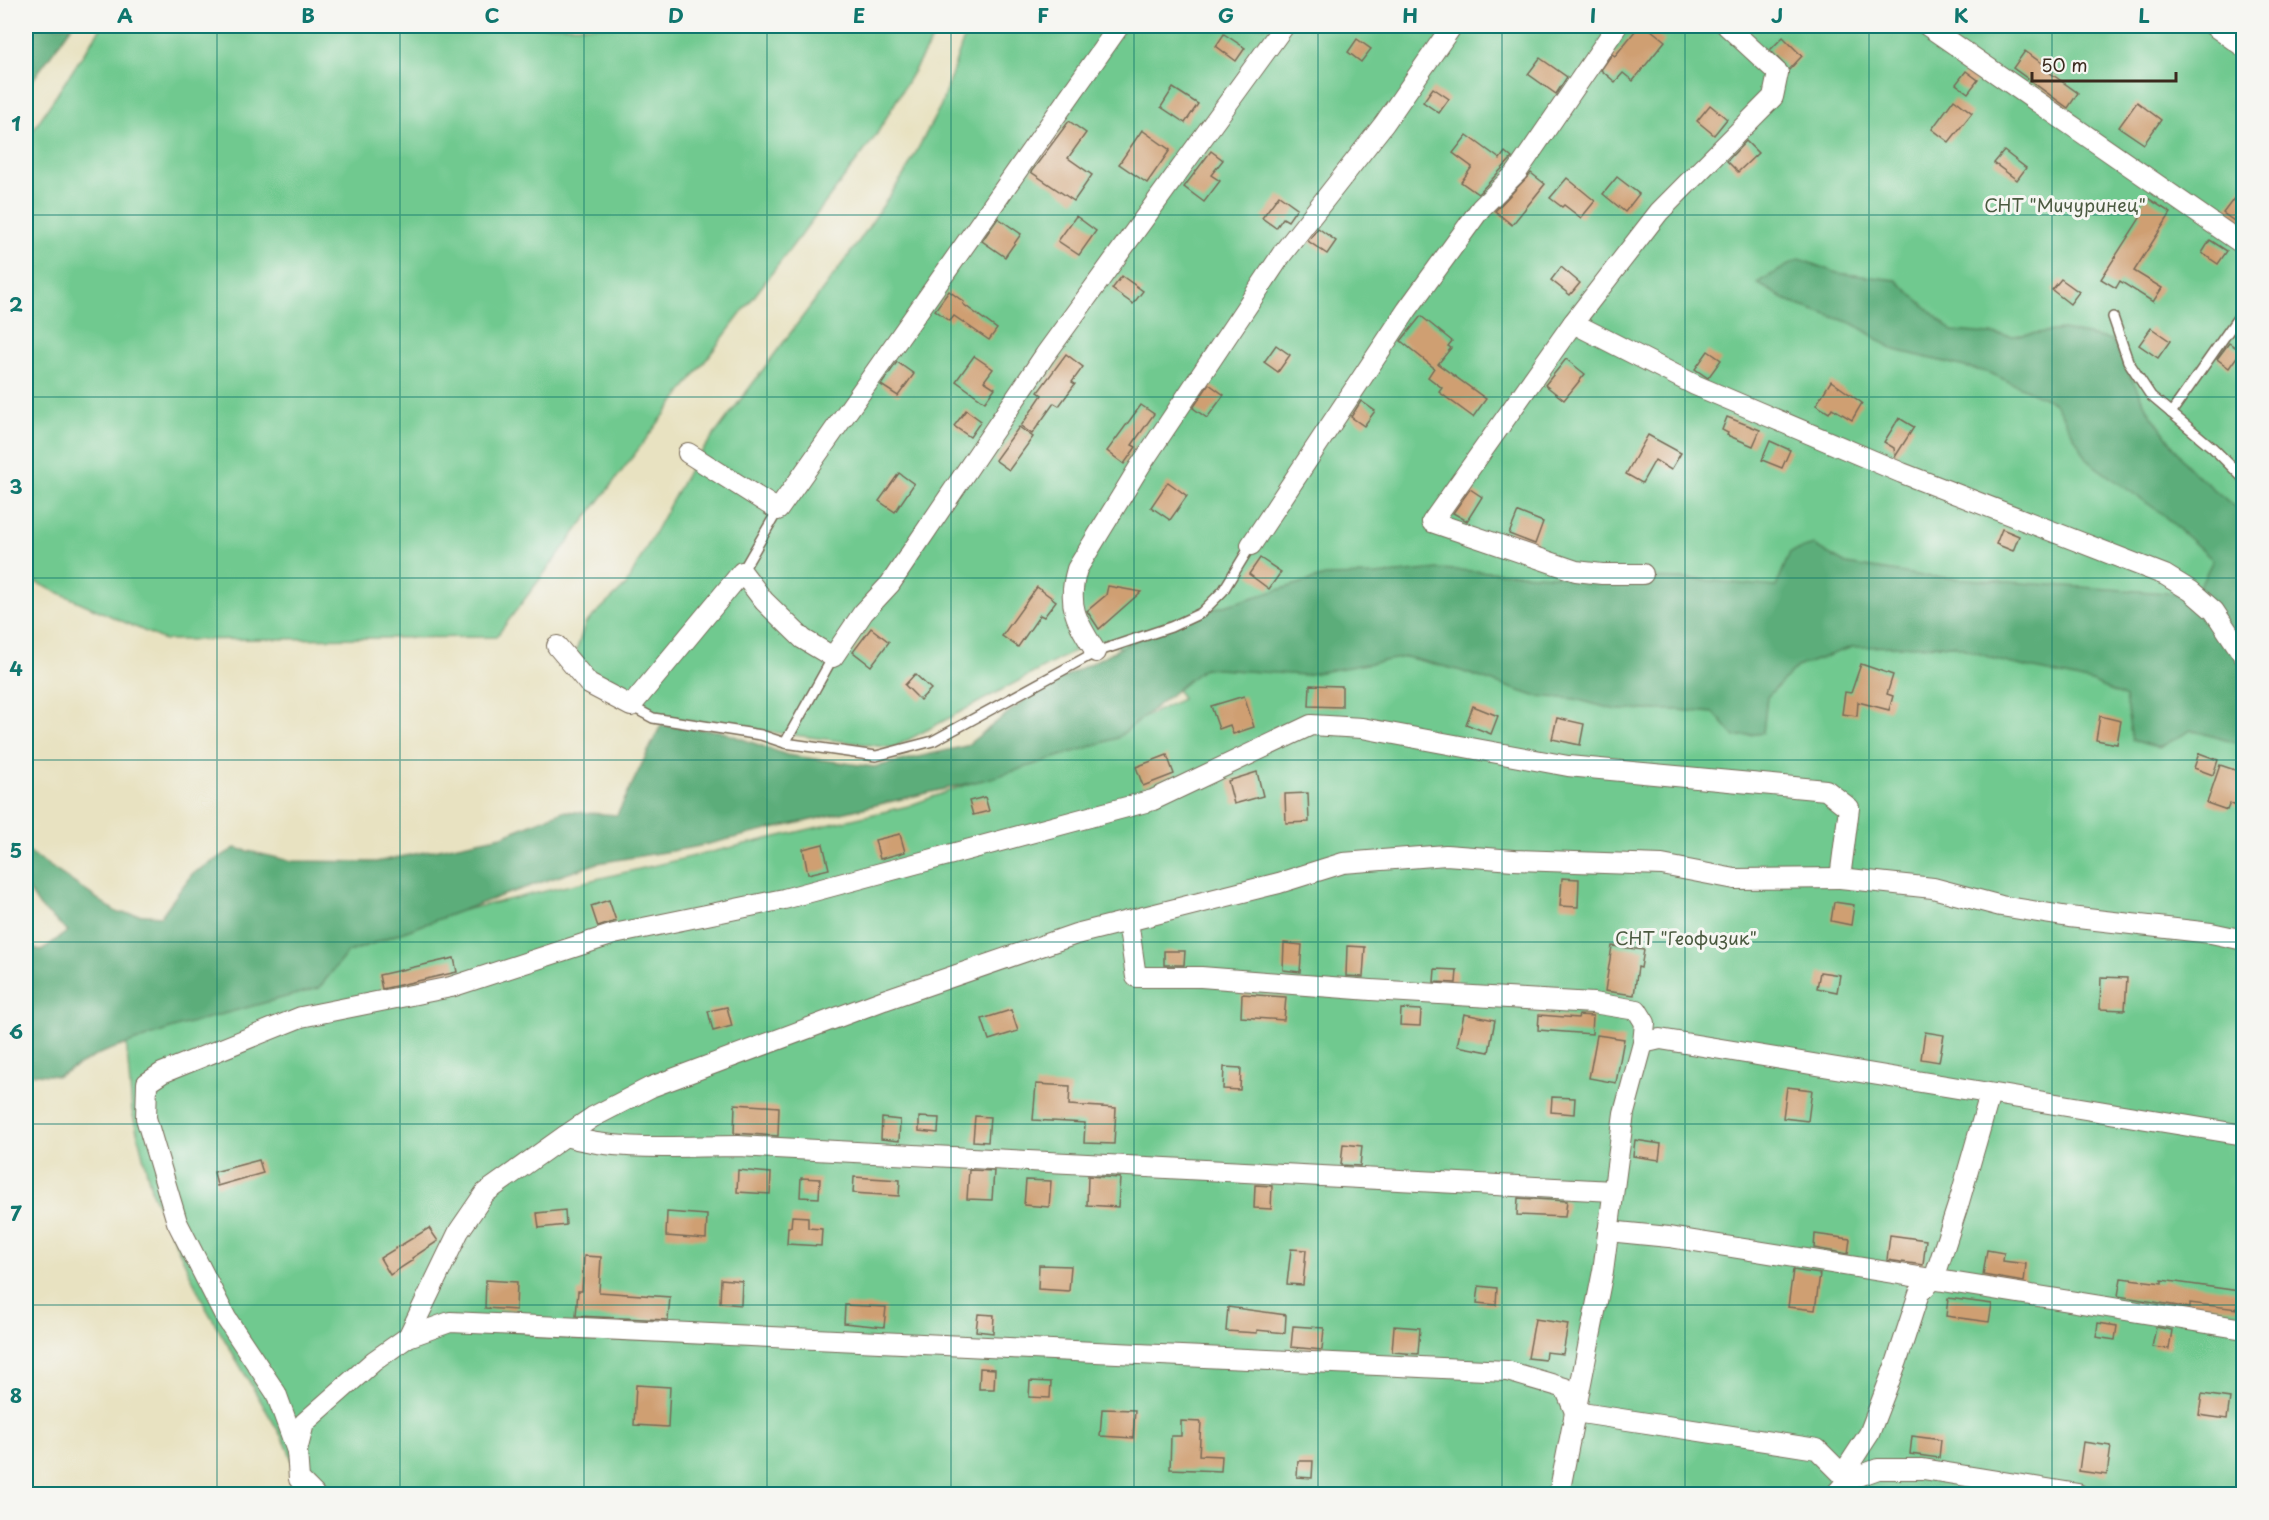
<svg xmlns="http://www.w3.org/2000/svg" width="2269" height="1520" font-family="'Playpen Sans',sans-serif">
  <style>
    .green { fill: #70c98f; stroke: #567a56; stroke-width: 1.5 }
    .forest { fill: #5cad7a; stroke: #4c6c4c; stroke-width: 1.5 }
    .building { fill: #cf9f72 }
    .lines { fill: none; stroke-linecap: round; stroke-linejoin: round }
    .lane-casing { stroke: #786a57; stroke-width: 12 }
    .street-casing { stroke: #786a57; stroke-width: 22 }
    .lane { stroke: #fff; stroke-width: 9 }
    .street { stroke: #fff; stroke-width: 20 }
    .grid { fill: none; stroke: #0f766e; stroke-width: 1.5; stroke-opacity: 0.55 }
    .labels { text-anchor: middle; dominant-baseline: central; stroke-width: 6; stroke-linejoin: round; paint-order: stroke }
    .park-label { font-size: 18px; fill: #4b5a40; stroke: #f6f6f2 }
    .neatline { fill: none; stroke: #0f766e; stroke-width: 2 }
    .grid-label { font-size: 20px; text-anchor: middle; font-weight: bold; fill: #0f766e }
  </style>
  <rect width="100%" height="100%" fill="#f6f6f2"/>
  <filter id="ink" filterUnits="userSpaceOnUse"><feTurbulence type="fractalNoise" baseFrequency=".0167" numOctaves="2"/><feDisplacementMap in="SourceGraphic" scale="12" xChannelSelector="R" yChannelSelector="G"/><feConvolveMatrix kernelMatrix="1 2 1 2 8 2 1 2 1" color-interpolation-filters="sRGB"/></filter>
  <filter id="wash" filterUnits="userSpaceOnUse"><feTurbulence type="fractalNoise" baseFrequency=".008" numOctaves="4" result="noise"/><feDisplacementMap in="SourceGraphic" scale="24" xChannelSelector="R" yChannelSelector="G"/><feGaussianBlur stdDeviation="1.35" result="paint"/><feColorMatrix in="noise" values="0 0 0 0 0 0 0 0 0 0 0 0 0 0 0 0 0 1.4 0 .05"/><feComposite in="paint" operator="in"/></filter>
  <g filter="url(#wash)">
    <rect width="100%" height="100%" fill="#e8e2c1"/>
    <g class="green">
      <path d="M102,26H940L875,137L496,637L164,640L26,578V141Z"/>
      <path d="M968,26H2243V1494H305L286,1444L206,1308L152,1193L132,1111L126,1039L200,972L908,806L1124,727L1182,699L1161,658L1095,640L893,748L659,717L601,684L576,652L585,624L626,585L691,466L857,244L905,173L941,105Z"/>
    </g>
    <g class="forest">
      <path d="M26,26H72L26,89Z"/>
      <path d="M1799,259L1837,273L1896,280L1952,331L2013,336L2062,330L2112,340L2146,407L2188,467L2243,514V745L2191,730L2159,748L2132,740L2125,698L2092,682L2004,662L1953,645L1852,647L1797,667L1767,697L1763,733L1735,737L1714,713L1678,710H1616L1575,699L1534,696L1458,670L1406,657L1304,675L1204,668L1117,738L992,778L695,847L598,863L501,896L347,953L319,988L179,1026L101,1053L58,1076L26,1073V948L42,950L68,931L40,907L26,886V850L118,913L161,916L192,874L235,848L291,861L376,862L502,836L563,811L617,815L661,725L720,731L787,755L874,767L966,746L1032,694L1170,622L1325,576L1376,575L1439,569L1570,577L1691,579L1776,587L1790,552L1814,545L1846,564L1923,576L2195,595L2213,560L2161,513L2089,462L2055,403L1990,373L1895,350L1854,324L1789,302L1757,283Z"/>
    </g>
    <g id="blocks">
      <g class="building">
        <path d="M1639,26H1646L1665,41L1633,81L1623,73L1615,82L1601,70L1612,54L1615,56Z"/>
        <path d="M1224,34L1245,48L1236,61L1216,46Z"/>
        <path d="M1783,37L1802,56L1789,70L1770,50Z"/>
        <path d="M1357,39L1371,49L1361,62L1348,52Z"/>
        <path d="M2025,51L2047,67L2046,70L2078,93L2068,108L2013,68Z"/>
        <path d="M1540,58L1567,77L1556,94L1528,74Z"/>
        <path d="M1966,71L1978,80L1968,93L1956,84Z"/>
        <path d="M1173,88L1198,104L1185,123L1161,107Z"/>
        <path d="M1433,88L1449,99L1439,113L1423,102Z"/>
        <path d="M1954,99L1972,113L1949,142L1932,129Z"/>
        <path d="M2137,102L2161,120L2144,144L2119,127Z"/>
        <path d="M1710,105L1727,119L1714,135L1697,121Z"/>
        <path d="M1069,121L1086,133L1068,158L1092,175L1074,201L1031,172Z"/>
        <path d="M1142,130L1170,150L1147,183L1119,164Z"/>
        <path d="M1467,135L1500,159L1505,152L1512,158L1478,194L1461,182L1472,167L1453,153Z"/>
        <path d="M1746,141L1758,153L1738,172L1727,161Z"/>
        <path d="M1211,151L1223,160L1211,175L1220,181L1204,202L1184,187Z"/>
        <path d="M2004,151L2026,168L2017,180L1994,163Z"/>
        <path d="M1531,173L1545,184L1512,225L1495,211Z"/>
        <path d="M1617,177L1639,194L1625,212L1603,194Z"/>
        <path d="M1567,178L1595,201L1581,218L1564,205L1562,207L1550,198Z"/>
        <path d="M2244,185V228L2223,213Z"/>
        <path d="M1279,195L1297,208L1288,221L1283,218L1276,228L1262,218Z"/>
        <path d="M2146,197L2171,213L2134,271L2162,288L2153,302L2120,281L2116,288L2101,279L2142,215L2137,211Z"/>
        <path d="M1076,216L1096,231L1079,255L1058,241Z"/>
        <path d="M998,218L1021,234L1005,257L982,241Z"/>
        <path d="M1318,228L1336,241L1327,254L1308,241Z"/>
        <path d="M2210,240L2227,251L2218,264L2202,253Z"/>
        <path d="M1561,267L1580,283L1570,295L1551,280Z"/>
        <path d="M1122,276L1143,291L1133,304L1112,289Z"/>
        <path d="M2061,279L2079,292L2070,304L2052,290Z"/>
        <path d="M949,291L964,302L963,304L997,329L989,340L954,316L950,321L935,310Z"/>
        <path d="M1421,316L1452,341L1448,346L1451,348L1438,364L1486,399L1473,417L1439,392L1442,388L1428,377L1434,368L1401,341Z"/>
        <path d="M2151,328L2170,341L2158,358L2139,345Z"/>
        <path d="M2229,343L2241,351L2229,368L2217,359Z"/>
        <path d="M1276,345L1290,355L1278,372L1264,362Z"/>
        <path d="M1708,351L1721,360L1708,378L1695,369Z"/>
        <path d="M1066,354L1083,367L1072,382L1075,384L1059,406L1054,403L1032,434L1021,426L1042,395L1038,392Z"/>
        <path d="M974,356L993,369L984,381L995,388L985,402L956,381Z"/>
        <path d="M1566,359L1585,374L1564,400L1545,385Z"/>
        <path d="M897,362L914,374L898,396L881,385Z"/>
        <path d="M1831,381L1862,403L1852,420L1832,408L1829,413L1816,405Z"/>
        <path d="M1209,384L1224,395L1207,418L1193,408Z"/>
        <path d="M1361,401L1375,411L1364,426L1351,417Z"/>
        <path d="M1141,405L1154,414L1132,445L1136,447L1124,464L1107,451Z"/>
        <path d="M966,410L981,421L970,437L954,426Z"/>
        <path d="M1727,417L1760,430L1753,446L1727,435L1728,433L1722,430Z"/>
        <path d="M1899,418L1914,427L1895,457L1894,448L1884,442Z"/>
        <path d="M1019,427L1033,437L1009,470L995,460Z"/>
        <path d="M1648,435L1681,453L1671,470L1655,460L1642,483L1626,474Z"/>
        <path d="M1770,441L1790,450L1782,468L1762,460Z"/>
        <path d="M899,473L914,484L895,512L879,501Z"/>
        <path d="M1168,482L1187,496L1170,520L1151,507Z"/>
        <path d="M1470,489L1482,497L1467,521L1453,513Z"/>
        <path d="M1518,512L1543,522L1535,544L1509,534Z"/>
        <path d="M2002,529L2019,536L2013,551L1996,544Z"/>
        <path d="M1260,558L1281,572L1269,589L1249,574Z"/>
        <path d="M1108,586L1141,592L1099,629L1087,611L1106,595Z"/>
        <path d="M1037,587L1056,601L1044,617L1040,615L1018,647L1002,636Z"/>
        <path d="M871,628L889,642L871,666L853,652Z"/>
        <path d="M1861,664L1893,675L1887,694L1893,696L1889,710L1858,702L1857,716L1842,714L1845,692L1851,693Z"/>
        <path d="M915,674L931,689L920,700L905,685Z"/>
        <path d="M1310,685L1342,686V707L1309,706Z"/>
        <path d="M1244,696L1254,727L1233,734L1230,725L1219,729L1211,706Z"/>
        <path d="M1473,706L1498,716L1491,734L1466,724Z"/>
        <path d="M2100,716L2121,721L2117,744L2096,740Z"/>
        <path d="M1557,718L1584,724L1580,745L1552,739Z"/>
        <path d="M2199,753L2218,760L2213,775L2194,768Z"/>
        <path d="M1167,755L1174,774L1143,786L1136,767Z"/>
        <path d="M2220,765L2244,773V810L2230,803L2227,810L2207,803Z"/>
        <path d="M1257,772L1263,796L1234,804L1228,781Z"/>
        <path d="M1308,793L1309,822L1286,823L1285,794Z"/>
        <path d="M985,797L989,811L973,815L969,801Z"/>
        <path d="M900,834L905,852L880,859L875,840Z"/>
        <path d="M823,844L829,869L808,874L803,849Z"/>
        <path d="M1562,878L1579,879L1578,907L1560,906Z"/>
        <path d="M609,900L616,921L598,927L591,906Z"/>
        <path d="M1834,902L1854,905L1851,925L1831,921Z"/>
        <path d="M1284,943L1302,945L1300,972L1283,970Z"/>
        <path d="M1347,946L1365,947L1363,977L1346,976Z"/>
        <path d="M1612,946L1644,950L1641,968L1638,967L1634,995L1605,991Z"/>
        <path d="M1164,951H1185L1184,965H1164Z"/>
        <path d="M454,958L457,972L382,989L379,975Z"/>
        <path d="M1435,969L1457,970L1456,983L1434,982Z"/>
        <path d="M1820,972L1840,975L1837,992L1817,988Z"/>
        <path d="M2101,977L2127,978L2125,1010L2100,1009Z"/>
        <path d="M1242,994L1286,997L1284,1020L1241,1017Z"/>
        <path d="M727,1007L732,1026L713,1031L708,1011Z"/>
        <path d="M1401,1009L1421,1010L1420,1026L1400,1025Z"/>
        <path d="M1011,1010L1018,1031L989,1040L982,1019Z"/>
        <path d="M1464,1014L1495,1020L1489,1052L1457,1046Z"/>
        <path d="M1539,1015L1578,1018L1579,1015L1593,1016L1592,1034L1538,1030Z"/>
        <path d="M1925,1032L1944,1035L1939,1062L1921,1059Z"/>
        <path d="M1597,1035L1624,1039L1616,1083L1589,1078Z"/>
        <path d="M1224,1067L1241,1068L1240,1090L1223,1089Z"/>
        <path d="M1036,1084L1070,1086L1069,1105L1116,1108L1114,1144L1084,1143L1085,1123L1033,1120Z"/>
        <path d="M1787,1087L1812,1090L1808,1121L1783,1118Z"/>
        <path d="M1552,1097L1575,1098L1574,1114L1551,1112Z"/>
        <path d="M735,1104L779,1107L778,1136L734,1133Z"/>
        <path d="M975,1116L990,1117L988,1142L973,1141Z"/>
        <path d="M919,1117L939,1118L938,1133L919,1131Z"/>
        <path d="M882,1118L900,1120L899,1141L881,1139Z"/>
        <path d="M1635,1140L1661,1144L1659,1160L1633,1156Z"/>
        <path d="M1343,1144L1362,1146L1360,1166L1341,1165Z"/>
        <path d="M259,1160L263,1173L217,1186L214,1172Z"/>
        <path d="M738,1170L771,1173L770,1194L737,1192Z"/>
        <path d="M969,1170L994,1171L992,1200L967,1199Z"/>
        <path d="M1088,1176L1120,1178L1118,1207L1087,1205Z"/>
        <path d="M854,1177L900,1180L899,1196L853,1193Z"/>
        <path d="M801,1178L820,1179L819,1198L800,1197Z"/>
        <path d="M1026,1180L1051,1181L1049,1207L1024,1205Z"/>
        <path d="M1255,1185L1272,1186L1271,1209L1254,1208Z"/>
        <path d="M1518,1198L1567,1201L1565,1217L1517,1215Z"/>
        <path d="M565,1210L566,1225L539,1228L537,1213Z"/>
        <path d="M667,1212L707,1215L706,1239L666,1236Z"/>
        <path d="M792,1216L808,1217V1228L822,1229L821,1246L787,1244L788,1227H791Z"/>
        <path d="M429,1228L438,1241L412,1258L413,1260L390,1275L380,1258Z"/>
        <path d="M1815,1234L1850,1239L1848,1254L1814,1248Z"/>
        <path d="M1890,1235L1926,1240L1923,1265L1887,1260Z"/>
        <path d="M1291,1249L1306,1250L1303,1285L1287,1284Z"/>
        <path d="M1987,1250L2004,1253L2003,1261L2026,1264L2024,1282L1983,1275Z"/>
        <path d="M584,1256L601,1257L599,1292L670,1297L668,1320L576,1316L578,1291H582Z"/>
        <path d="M1039,1265L1071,1266L1069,1291L1038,1289Z"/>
        <path d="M1793,1270L1820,1274L1815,1310L1788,1307Z"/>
        <path d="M2121,1278L2162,1283V1280L2239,1291L2237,1309L2190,1303V1308L2118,1296Z"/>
        <path d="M721,1279L742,1281L741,1305L720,1303Z"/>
        <path d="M486,1280L517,1282L516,1310L485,1308Z"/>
        <path d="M1479,1286L1497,1288L1496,1305L1477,1303Z"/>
        <path d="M1948,1298L1992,1304L1989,1322L1946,1316Z"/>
        <path d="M845,1305L886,1307L884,1327L844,1323Z"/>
        <path d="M1228,1307L1286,1315L1285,1333L1257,1330V1333L1226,1331Z"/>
        <path d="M978,1314L994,1315L993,1333L976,1331Z"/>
        <path d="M1535,1319L1568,1324L1563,1354L1546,1352L1545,1360L1528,1358Z"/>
        <path d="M2098,1323L2117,1326L2115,1340L2096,1337Z"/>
        <path d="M1293,1326L1324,1328L1322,1350L1291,1347Z"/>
        <path d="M1394,1326L1420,1328L1418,1354L1392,1352Z"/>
        <path d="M2156,1327L2172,1330L2169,1349L2152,1347Z"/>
        <path d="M980,1368L995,1369L994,1389H979Z"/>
        <path d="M1030,1381L1051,1382L1050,1398L1029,1397Z"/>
        <path d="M636,1385L670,1387L668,1427L634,1425Z"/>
        <path d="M2202,1394L2230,1398L2227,1419L2199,1415Z"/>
        <path d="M1102,1409L1135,1410L1133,1438L1100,1436Z"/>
        <path d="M1181,1421L1201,1422L1199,1455L1222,1456L1221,1471L1170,1469L1171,1436H1181Z"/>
        <path d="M1912,1436L1941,1440L1939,1458L1910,1454Z"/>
        <path d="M2083,1442L2111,1446L2107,1475L2079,1471Z"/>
        <path d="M1298,1461H1313L1312,1478L1297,1477Z"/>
      </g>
    </g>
  </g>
  <g filter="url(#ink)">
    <use href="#blocks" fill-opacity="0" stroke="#786a57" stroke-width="1.5"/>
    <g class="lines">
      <g class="lane-casing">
        <g id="lane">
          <path d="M2113,317L2128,361L2151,396L2213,448L2244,479"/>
          <path d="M2171,413L2244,309"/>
          <path d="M742,572L778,510"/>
          <path d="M631,706L653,718L761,735L785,743L876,756L933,741L1096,652L1171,627L1201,613L1223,591L1251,545"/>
          <path d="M785,743L833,657"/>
        </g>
      </g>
      <g class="street-casing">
        <g id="street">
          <path d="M1928,26L2244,245"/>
          <path d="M2214,26L2244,47"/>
          <path d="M1573,323L1659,212L1773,97L1778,73L1727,26"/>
          <path d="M688,453L778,510L1119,26"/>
          <path d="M1251,545L1407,310L1481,208L1517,172L1617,26"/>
          <path d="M1643,574H1602L1576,571L1432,522L1573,323L1695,385L1902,473L2165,575L2191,591L2214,611L2244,656"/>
          <path d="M557,646L589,684L631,706L742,572L764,601L803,639L833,657L863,613L890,584L1045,355L1284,26"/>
          <path d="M1096,652C1077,622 1066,606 1077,569L1140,466L1282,254L1384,124L1452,26"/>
          <path d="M1128,921L1136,977H1201L1371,990L1593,1003L1637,1010L1645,1023L1643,1043"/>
          <path d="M565,1136L593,1117L651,1087L884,1000L1076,934L1279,883L1343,863L1446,855L1514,860L1662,865L1735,879L1840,878"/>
          <path d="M1608,1231L1669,1237L2244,1329"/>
          <path d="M408,1337L459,1231L485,1193L565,1136C618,1152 682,1146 738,1146L1613,1191"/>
          <path d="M297,1451L276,1393L226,1318L177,1222L146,1118L147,1083L162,1073L301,1017L451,987L614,934L784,899L1153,800L1311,725L1362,728L1568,766L1826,790L1849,808L1840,878L1933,888L2001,906L2069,917L2211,933L2244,940"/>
          <path d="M1843,1474L1869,1434L1897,1361L1919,1293L1934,1279L1959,1202L1990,1094"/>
          <path d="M314,1494L299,1479L297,1451L304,1423L374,1361L408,1337L450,1322L1507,1371L1565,1388L1575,1412L1817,1449L1848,1480"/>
          <path d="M1559,1494L1603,1271L1624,1113L1643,1043L1660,1039L2244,1135"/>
          <path d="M1836,1494L1848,1480L1878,1469H1923L2078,1494"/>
        </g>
      </g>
      <use href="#lane" class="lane"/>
      <use href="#street" class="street"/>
    </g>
  </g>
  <path class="grid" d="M217,26V1494M400,26V1494M584,26V1494M767,26V1494M951,26V1494M1134,26V1494M1318,26V1494M1502,26V1494M1685,26V1494M1869,26V1494M2052,26V1494M26,215H2244M26,397H2244M26,578H2244M26,760H2244M26,942H2244M26,1124H2244M26,1305H2244"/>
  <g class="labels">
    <g class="park-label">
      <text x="2065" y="204">СНТ "Мичуринец"</text>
      <text x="1686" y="937">СНТ "Геофизик"</text>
    </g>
  </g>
  <rect width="2269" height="1520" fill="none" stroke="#f6f6f2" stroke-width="66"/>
  <path d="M2032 72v9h144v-9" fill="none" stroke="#3b2a1e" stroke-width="3"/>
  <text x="2041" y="72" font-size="18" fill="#3b2a1e" stroke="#f6f6f2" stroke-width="4.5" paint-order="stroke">50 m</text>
  <rect x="33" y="33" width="2203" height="1454" class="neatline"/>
  <g class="grid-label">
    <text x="125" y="23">A</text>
    <text x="308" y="23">B</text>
    <text x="492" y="23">C</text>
    <text x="676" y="23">D</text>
    <text x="859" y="23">E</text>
    <text x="1043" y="23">F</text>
    <text x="1226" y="23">G</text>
    <text x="1410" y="23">H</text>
    <text x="1593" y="23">I</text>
    <text x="1777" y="23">J</text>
    <text x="1961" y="23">K</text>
    <text x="2144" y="23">L</text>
    <text x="16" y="131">1</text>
    <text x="16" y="312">2</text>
    <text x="16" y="494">3</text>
    <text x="16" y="676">4</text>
    <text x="16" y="858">5</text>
    <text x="16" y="1039">6</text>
    <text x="16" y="1221">7</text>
    <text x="16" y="1403">8</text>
  </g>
</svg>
